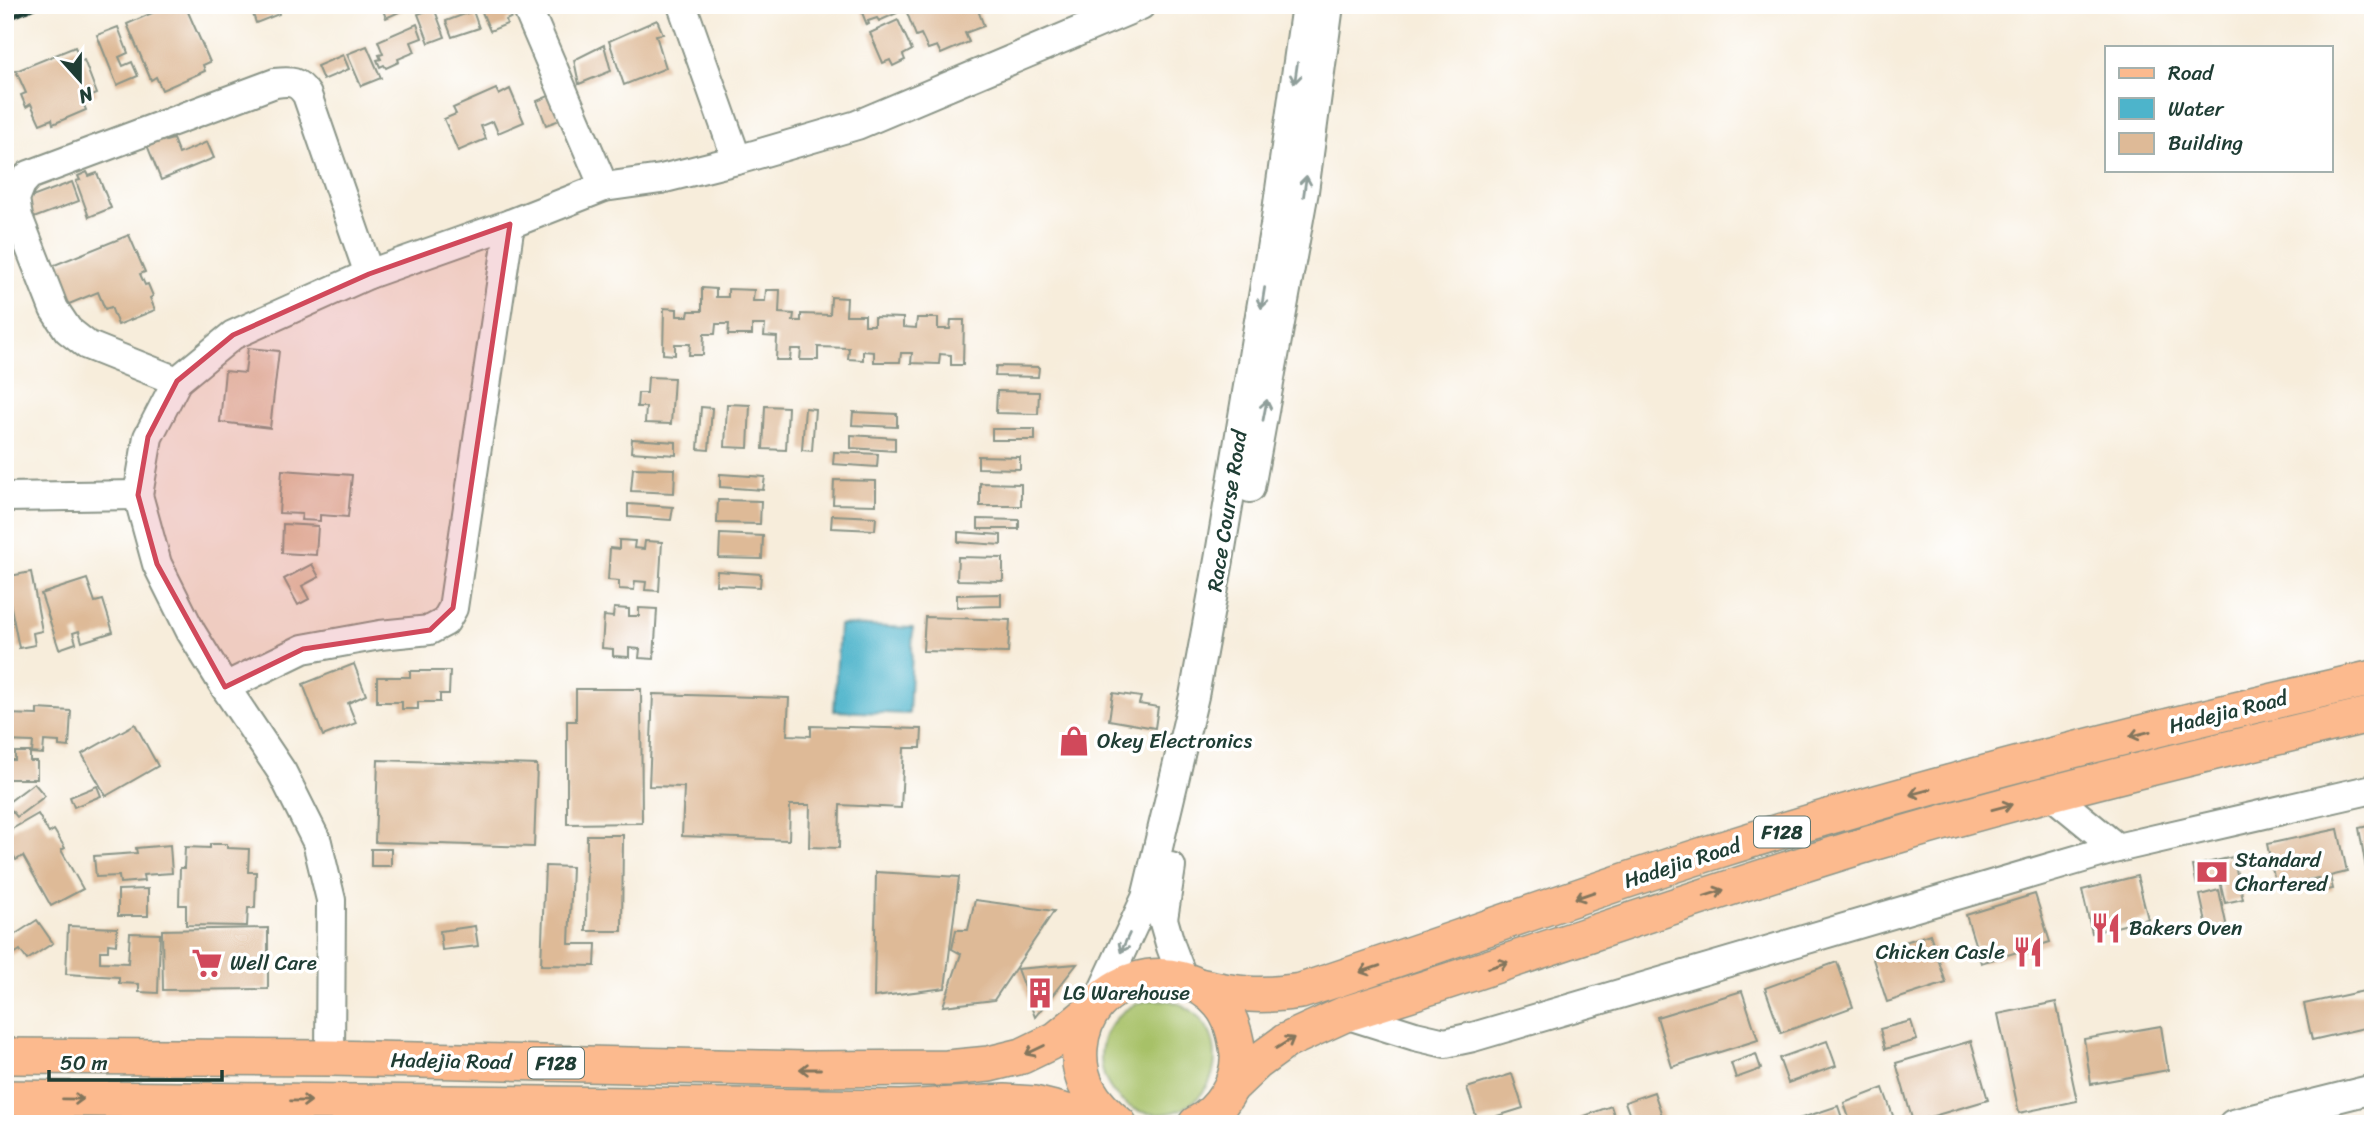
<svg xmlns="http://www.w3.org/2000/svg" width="2378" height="1129" font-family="Sriracha,sans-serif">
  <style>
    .green { fill: #a7c167; stroke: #637f4e; stroke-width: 2 }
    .water { fill: #4db4cb; stroke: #367880; stroke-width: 2 }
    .building { fill: #deba97 }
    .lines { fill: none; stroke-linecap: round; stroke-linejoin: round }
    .minor-casing { stroke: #8b9588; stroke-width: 32 }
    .major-casing { stroke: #8b9588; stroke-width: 38 }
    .minor { stroke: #fff; stroke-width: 28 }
    .major { stroke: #fcba8e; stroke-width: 35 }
    .rail { stroke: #1f3d34; stroke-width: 5 }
    .oneway { stroke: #8f9e9a }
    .oneway2 { stroke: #82755c }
    .marked { fill: #d1495b; fill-opacity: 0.2; stroke: #d1495b; stroke-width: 5; stroke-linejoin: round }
    .labels { text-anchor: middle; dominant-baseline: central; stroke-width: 7; stroke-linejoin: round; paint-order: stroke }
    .shield { fill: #fff; stroke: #627771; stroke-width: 2 }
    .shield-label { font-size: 19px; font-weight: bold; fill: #1f3d34 }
    .street-label { font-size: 21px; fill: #1f3d34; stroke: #fff }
    .poi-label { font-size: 21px; fill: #1f3d34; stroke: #fff; text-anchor: start }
  </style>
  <rect width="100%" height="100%" fill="#fff"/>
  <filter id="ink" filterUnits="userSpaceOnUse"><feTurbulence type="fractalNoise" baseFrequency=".0143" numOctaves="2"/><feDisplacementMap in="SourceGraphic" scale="14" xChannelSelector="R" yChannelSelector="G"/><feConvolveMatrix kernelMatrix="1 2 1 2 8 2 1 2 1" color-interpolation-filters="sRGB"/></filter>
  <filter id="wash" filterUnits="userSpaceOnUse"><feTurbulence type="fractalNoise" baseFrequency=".00686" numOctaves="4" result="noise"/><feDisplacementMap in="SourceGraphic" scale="28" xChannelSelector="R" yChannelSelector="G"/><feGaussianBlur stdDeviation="1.57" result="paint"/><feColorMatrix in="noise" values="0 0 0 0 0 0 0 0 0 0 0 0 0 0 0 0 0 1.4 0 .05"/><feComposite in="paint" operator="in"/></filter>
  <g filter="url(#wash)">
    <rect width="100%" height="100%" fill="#f7eddb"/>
    <circle class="green" cx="1158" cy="1057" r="57"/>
    <path class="water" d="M839,625L913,628L909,714L834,711Z"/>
    <g id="blocks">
      <g class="building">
        <path d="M170,5H185L210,62L203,65L205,71L162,90L156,77L151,80L127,24Z"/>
        <path d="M250,5H276L279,14L256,23Z"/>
        <path d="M381,5H405L406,9L386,18Z"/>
        <path d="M479,5H512L516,15L506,20L507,24L490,31Z"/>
        <path d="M859,5H894L897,13L879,21L877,18L868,21L869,24L867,25Z"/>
        <path d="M904,5H976L984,26L965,33L969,42L941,54L937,46L928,49L921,34L916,36Z"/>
        <path d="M434,8L445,37L429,43L418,14Z"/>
        <path d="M473,11L479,28L452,37L446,21Z"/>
        <path d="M657,20L663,34L656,35L666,68L624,85L609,41Z"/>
        <path d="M898,20L912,50L903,55L905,60L893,66L890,60L883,63L870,33Z"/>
        <path d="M417,24L422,38L411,42L415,52L398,59L399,62L386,68L384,65L380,67L377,60L381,59L379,55L383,54L378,41Z"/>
        <path d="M118,27L128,53L119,57L123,66L132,62L138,76L117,85L97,35Z"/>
        <path d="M604,45L611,71L579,84L574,60Z"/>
        <path d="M367,46L381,78L361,86L347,54Z"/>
        <path d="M75,47L81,61L84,60L97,94L82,100L86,110L53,124L52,119L40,124L31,104L26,107L21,95L26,93L16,71Z"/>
        <path d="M343,55L349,69L323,80L317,66Z"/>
        <path d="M496,89L499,95L510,89L524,122L498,133L493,121L481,126L486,139L458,151L444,119L456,114L453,108Z"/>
        <path d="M551,95L560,120L546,125L537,101Z"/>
        <path d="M164,137L166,141L173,139L179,154L207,142L214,158L161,180L147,145Z"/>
        <path d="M87,172L89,176L97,173L111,208L89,217L76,181L80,180L78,176Z"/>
        <path d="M72,182L79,201L31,219L24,200Z"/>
        <path d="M129,235L145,272L140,274L145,285L148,284L153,296L150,298L155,310L118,325L111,307L105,309L98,292L57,309L42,270Z"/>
        <path d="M702,288L716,289V297H728V289L754,290L753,301H765L766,290H780L779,313L794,314L793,321H801V314L830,315L831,297L847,298L846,315H865V325H874V317L903,318V327L916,328L917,318H938V329H950L951,320H964L963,365H951V355L940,354L939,364L911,363L912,353H901L900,362H874V352L863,351V360L848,359L849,348L818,347V360H800L801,349H791L790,360H776L777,337L764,336L765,325H752V335H728L729,324H716L715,334H704L703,355H689L690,344H675V355L663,354L664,308L677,309V316H688L689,311H702Z"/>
        <path d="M248,348L279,351L270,428L220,422L225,371L245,373Z"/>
        <path d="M996,366L1039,367L1038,377L995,376Z"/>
        <path d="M648,377L674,378L671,424L645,423L646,407H637L638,393H647Z"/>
        <path d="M997,391L1039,392L1038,414L996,413Z"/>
        <path d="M727,404L750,405L748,448L725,447Z"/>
        <path d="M765,406L788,407L786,450L763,449Z"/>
        <path d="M701,407L712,408L709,450L698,449Z"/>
        <path d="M805,408L815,409L812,451L802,450Z"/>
        <path d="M853,412L897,414V427L852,425Z"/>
        <rect x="992" y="429" width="43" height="11"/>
        <path d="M851,435L895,438V451L851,448Z"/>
        <path d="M632,439L676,442V455L631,452Z"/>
        <path d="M834,452L878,454L877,467L833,464Z"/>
        <path d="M978,456L1020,457V469L978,468Z"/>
        <path d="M633,468L675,469L674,493L631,491Z"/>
        <path d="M282,470L352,475L348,517L320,515V521L301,520L302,514L279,513Z"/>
        <path d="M720,474L765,477L763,490L720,487Z"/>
        <path d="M834,480L876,481V505L833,504Z"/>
        <path d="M980,483L1021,484V506H980Z"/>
        <path d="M718,500L761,501L760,524L717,523Z"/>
        <path d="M628,504L673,507L671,520L628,517Z"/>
        <path d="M832,515L876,517L875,530L831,528Z"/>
        <path d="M978,519L1019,520V529H978Z"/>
        <path d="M283,524L318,526L316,555L282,553Z"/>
        <path d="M958,532L1001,535V545L958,542Z"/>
        <path d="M720,534L763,536L762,559L719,558Z"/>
        <path d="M619,540L635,541L634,548L644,549L645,541L662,542L659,591L645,590L646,582L635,581L634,590L619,589V581L608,580L610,548L619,549Z"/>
        <path d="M958,557L1003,558V581L957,580Z"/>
        <path d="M312,564L319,577L302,586L309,599L298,605L284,579Z"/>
        <path d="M717,571L761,574L760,587L716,585Z"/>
        <path d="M31,572L42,631L33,633L35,645L19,648L5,577Z"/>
        <path d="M87,579L95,602L103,600L113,632L82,642L79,631L73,633L76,643L59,649L41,594Z"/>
        <path d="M1001,594V606L957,607V595Z"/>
        <path d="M614,608L629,609V616H639V608L657,609L654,659L639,658L640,649L629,648V657L613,656V649L602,648L604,616L613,617Z"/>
        <path d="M925,617L1010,620L1008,653L923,651Z"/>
        <path d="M354,664L366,695L348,703L356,723L323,736L303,684Z"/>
        <path d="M410,671H450L449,694H440V702H418V709H402V702H377V677H410Z"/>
        <path d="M576,689H641L642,823L567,824V721H576Z"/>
        <path d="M1113,693L1141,697L1139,704L1158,707L1155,728L1109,720Z"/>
        <path d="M653,694L789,698L787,735L811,736V726L922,729L921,748H904L901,808L840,805L839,848L809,847L810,805H790L789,840L682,836L684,787L649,786Z"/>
        <path d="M37,709L71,711L69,747L59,746V742L44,741L43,754L32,753L33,742L5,741V714L37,715Z"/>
        <path d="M135,724L158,766L106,796L82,754Z"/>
        <path d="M15,752H30V761H37V779H5V760H15Z"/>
        <path d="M378,760L537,765L534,847L375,842Z"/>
        <path d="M34,783L45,796L17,817L6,804Z"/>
        <path d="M97,786L101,796L74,807L70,797Z"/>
        <path d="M38,814L49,833L54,830L65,848L61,850L83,889L51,906L23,856L16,860L5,840V833Z"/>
        <path d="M2373,825V873L2367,874L2359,828Z"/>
        <path d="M2338,829L2347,872L2330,876L2333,889L2321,891L2318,878L2276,887L2267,844Z"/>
        <path d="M587,835H623L622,931H586Z"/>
        <path d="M210,844H227V848L249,849L248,872H256L255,908H248L247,926L186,925V905H179L180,868H184L185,847L210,848Z"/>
        <path d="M170,845L172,873L143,875L144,881L120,883L119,876L96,877L94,856L137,853L136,848Z"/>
        <rect x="371" y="849" width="20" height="17"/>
        <path d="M2233,857L2243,899L2225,903L2220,881L2197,886L2193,866Z"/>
        <path d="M545,866L572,867L569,944H596L595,966L541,965Z"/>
        <path d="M876,872L959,877L945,988L874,997Z"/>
        <path d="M2137,876L2148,919L2092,933L2082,890Z"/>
        <path d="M148,889V916H118V890Z"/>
        <path d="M2219,890L2227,928L2208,932L2200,895Z"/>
        <path d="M2035,894L2050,942L1981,963L1966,915Z"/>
        <path d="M975,900L1054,911L994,1000L943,1006L961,954L952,949L956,930H968Z"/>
        <path d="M37,920L53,943L27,960L20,950L12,955L5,941Z"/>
        <path d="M68,926L117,928L116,945L108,944V951H100V962L128,963L130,933L160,934L158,993L139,992V984L119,983V977L66,974Z"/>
        <path d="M475,926L478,946L442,950L440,931Z"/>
        <path d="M268,928V989L163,990L162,930Z"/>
        <path d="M1930,934L1946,983L1887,1002L1871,953Z"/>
        <path d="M1837,962L1853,1007L1781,1033L1765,988Z"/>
        <path d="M1077,964L1035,1017L1017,969Z"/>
        <path d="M2373,989V1026L2312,1040L2304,1004Z"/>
        <path d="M1742,991L1758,1040L1672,1067L1657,1017Z"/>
        <path d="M2056,1002L2077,1101L2019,1113L1998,1014Z"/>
        <path d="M1911,1021L1917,1040L1885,1049L1880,1029Z"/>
        <path d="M2161,1026L2168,1070L2091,1084L2084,1039Z"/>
        <path d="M1827,1041L1836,1066L1788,1083L1779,1058Z"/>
        <path d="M1971,1041L1988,1100L1913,1122L1896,1063Z"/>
        <path d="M1756,1054L1761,1069L1736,1078L1731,1063Z"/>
        <path d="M1512,1074L1523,1108L1478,1122L1467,1088Z"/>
        <path d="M1883,1088L1896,1124H1851L1844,1103Z"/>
        <path d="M1654,1092L1665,1124H1633L1625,1102Z"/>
        <path d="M1611,1106L1617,1124H1581L1579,1118Z"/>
        <path d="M1838,1106L1844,1124H1794L1793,1121Z"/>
      </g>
    </g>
  </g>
  <g filter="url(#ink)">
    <use href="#blocks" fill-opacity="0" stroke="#8b9588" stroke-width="2"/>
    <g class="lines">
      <g class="minor-casing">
        <g id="minor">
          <path d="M526,5L604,187"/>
          <path d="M682,5L737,160"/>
          <path d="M177,381L87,345L68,330L54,309L18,217L15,199L21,184L29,175L275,83C291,81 298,81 307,95L369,274"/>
          <path d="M1250,488L1304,191L1329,5"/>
          <path d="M5,497L138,495"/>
          <path d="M225,687L303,649L380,635L430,630L445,622L453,608L510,224"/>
          <path d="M2051,794L2117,848"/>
          <path d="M1171,867L1163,919L1171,947L1183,979"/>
          <path d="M1097,1003L1146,898L1194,696L1219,560L1275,225L1306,5"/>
          <path d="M1345,1014L1415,1036L1445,1043L1473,1037L2117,848L2373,789"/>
          <path d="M330,1058L331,900L317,842L282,772L225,687L191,632L157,564L138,495L148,437L177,381L233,335L369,274L510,224L604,187L661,179L737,160L857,125L1141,5"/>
          <path d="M2233,1124L2373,1089"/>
        </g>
      </g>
      <g class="major-casing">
        <g id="major">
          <path d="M1199,986C1239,995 1260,997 1301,991C1439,946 1577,895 1716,851C1931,783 2152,728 2373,678"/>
          <path d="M5,1056L330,1058L806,1069L947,1068L989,1064L1022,1056L1057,1039L1091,1011"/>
          <path d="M1232,1086L1256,1063L1286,1041L1345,1014C1522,959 1696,896 1872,843C2037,794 2205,754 2373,714"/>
          <path d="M5,1098L902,1108L1005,1102L1034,1104L1116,1124"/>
          <path d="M1119,1124C1093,1104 1077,1081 1080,1047C1085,978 1176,952 1220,1004C1232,1018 1236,1037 1238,1054C1240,1081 1220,1112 1196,1124"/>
        </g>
      </g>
      <use href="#minor" class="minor"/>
      <use href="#major" class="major"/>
      <path class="rail" d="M5,20L39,5"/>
    </g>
    <defs><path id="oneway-shaft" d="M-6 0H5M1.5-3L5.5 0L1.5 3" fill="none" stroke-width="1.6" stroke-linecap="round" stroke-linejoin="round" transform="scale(1.75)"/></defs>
    <g class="oneway">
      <use href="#oneway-shaft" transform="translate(1296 73) rotate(98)"/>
      <use href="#oneway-shaft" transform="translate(1305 186) rotate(-82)"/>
      <use href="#oneway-shaft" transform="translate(1263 298) rotate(99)"/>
      <use href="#oneway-shaft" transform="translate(1265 410) rotate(-79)"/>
      <use href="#oneway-shaft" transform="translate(1125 943) rotate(115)"/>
    </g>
    <g class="oneway2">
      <use href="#oneway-shaft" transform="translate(2140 734) rotate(166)"/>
      <use href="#oneway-shaft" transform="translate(1920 792) rotate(165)"/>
      <use href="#oneway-shaft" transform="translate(2002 807) rotate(-15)"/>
      <use href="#oneway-shaft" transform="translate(1714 893) rotate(-18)"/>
      <use href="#oneway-shaft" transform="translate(1585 895) rotate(161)"/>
      <use href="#oneway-shaft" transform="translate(1498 965) rotate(-18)"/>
      <use href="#oneway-shaft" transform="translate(1370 969) rotate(161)"/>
      <use href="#oneway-shaft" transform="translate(1285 1043) rotate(-31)"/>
      <use href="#oneway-shaft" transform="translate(1035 1050) rotate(154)"/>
      <use href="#oneway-shaft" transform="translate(810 1069) rotate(-180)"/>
      <use href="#oneway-shaft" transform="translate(73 1099) rotate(1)"/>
      <use href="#oneway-shaft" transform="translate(301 1101) rotate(1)"/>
    </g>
  </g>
  <path class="marked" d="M510,224L453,608L430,630L303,649L225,687L157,564L138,495L148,437L177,381L233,335L369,274Z"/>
  <defs>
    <g id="shop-bare" transform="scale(2.415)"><path d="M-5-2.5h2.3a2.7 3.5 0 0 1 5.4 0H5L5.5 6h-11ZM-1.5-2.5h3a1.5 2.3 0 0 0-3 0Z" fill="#d1495b" stroke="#fff" stroke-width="2.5" paint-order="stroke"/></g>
    <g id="bank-bare" transform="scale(2.415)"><path d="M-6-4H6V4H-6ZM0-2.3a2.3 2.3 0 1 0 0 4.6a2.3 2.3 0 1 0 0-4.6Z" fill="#d1495b" stroke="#fff" stroke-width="2.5" paint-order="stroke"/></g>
    <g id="restaurant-bare" transform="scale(2.415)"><path d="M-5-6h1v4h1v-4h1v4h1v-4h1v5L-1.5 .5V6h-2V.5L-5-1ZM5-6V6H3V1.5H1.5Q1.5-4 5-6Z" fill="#d1495b" stroke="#fff" stroke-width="2.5" paint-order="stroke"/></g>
    <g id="supermarket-bare" transform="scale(2.415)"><path d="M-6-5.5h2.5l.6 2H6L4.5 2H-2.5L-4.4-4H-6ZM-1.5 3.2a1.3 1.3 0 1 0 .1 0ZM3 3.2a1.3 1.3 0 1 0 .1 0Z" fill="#d1495b" stroke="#fff" stroke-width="2.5" paint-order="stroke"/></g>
    <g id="building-bare" transform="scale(2.415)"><path d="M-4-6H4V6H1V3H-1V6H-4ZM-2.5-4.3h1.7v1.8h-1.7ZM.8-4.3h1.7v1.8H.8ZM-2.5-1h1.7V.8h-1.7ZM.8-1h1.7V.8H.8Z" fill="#d1495b" stroke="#fff" stroke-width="2.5" paint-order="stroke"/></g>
  </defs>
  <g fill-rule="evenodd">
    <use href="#shop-bare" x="1074" y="741"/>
    <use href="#bank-bare" x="2212" y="872"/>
    <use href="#restaurant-bare" x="2106" y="928"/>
    <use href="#restaurant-bare" x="2028" y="952"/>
    <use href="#supermarket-bare" x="207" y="963"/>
    <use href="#building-bare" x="1040" y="993"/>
  </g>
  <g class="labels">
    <g class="shield">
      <rect x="1754" y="816.5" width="56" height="31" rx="5"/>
      <rect x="528" y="1047.5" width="56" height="31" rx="5"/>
    </g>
    <g class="shield-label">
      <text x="1782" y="832">F128</text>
      <text x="556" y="1063">F128</text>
    </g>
    <g class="street-label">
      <text transform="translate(1227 511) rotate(-81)">Race Course Road</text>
      <text transform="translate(2228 712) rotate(-14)">Hadejia Road</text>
      <text transform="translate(1682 863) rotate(-18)">Hadejia Road</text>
      <text transform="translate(451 1061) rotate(1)">Hadejia Road</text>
    </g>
    <g class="poi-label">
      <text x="1097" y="741">Okey Electronics</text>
      <text x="2235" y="860">Standard<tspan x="2235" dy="24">Chartered</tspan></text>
      <text x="2129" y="928">Bakers Oven</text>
      <text x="2005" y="952" text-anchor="end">Chicken Casle</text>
      <text x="230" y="963">Well Care</text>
      <text x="1063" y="993">LG Warehouse</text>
    </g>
  </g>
  <rect width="2378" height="1129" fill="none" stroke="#fff" stroke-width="28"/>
  <rect x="2105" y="46" width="228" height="126" fill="#ffffff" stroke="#a5b1ae" stroke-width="2"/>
  <rect x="2119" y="68" width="35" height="10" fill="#fcba8e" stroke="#a5b1ae" stroke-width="2"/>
  <text x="2168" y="80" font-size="21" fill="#1f3d34">Road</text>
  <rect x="2119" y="98" width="35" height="21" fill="#4db4cb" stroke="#a5b1ae" stroke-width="2"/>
  <text x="2168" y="116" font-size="21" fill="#1f3d34">Water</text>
  <rect x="2119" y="133" width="35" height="21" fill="#deba97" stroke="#a5b1ae" stroke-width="2"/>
  <text x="2168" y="150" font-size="21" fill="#1f3d34">Building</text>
  <g transform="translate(80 80) rotate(159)" stroke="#ffffff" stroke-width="5" paint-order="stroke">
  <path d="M0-5L12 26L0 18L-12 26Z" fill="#1f3d34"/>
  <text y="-10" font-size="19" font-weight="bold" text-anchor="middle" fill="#1f3d34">N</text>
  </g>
  <path d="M49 1070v10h173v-10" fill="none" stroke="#1f3d34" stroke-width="3.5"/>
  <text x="60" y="1070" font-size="21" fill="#1f3d34" stroke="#ffffff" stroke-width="5" paint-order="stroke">50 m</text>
</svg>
